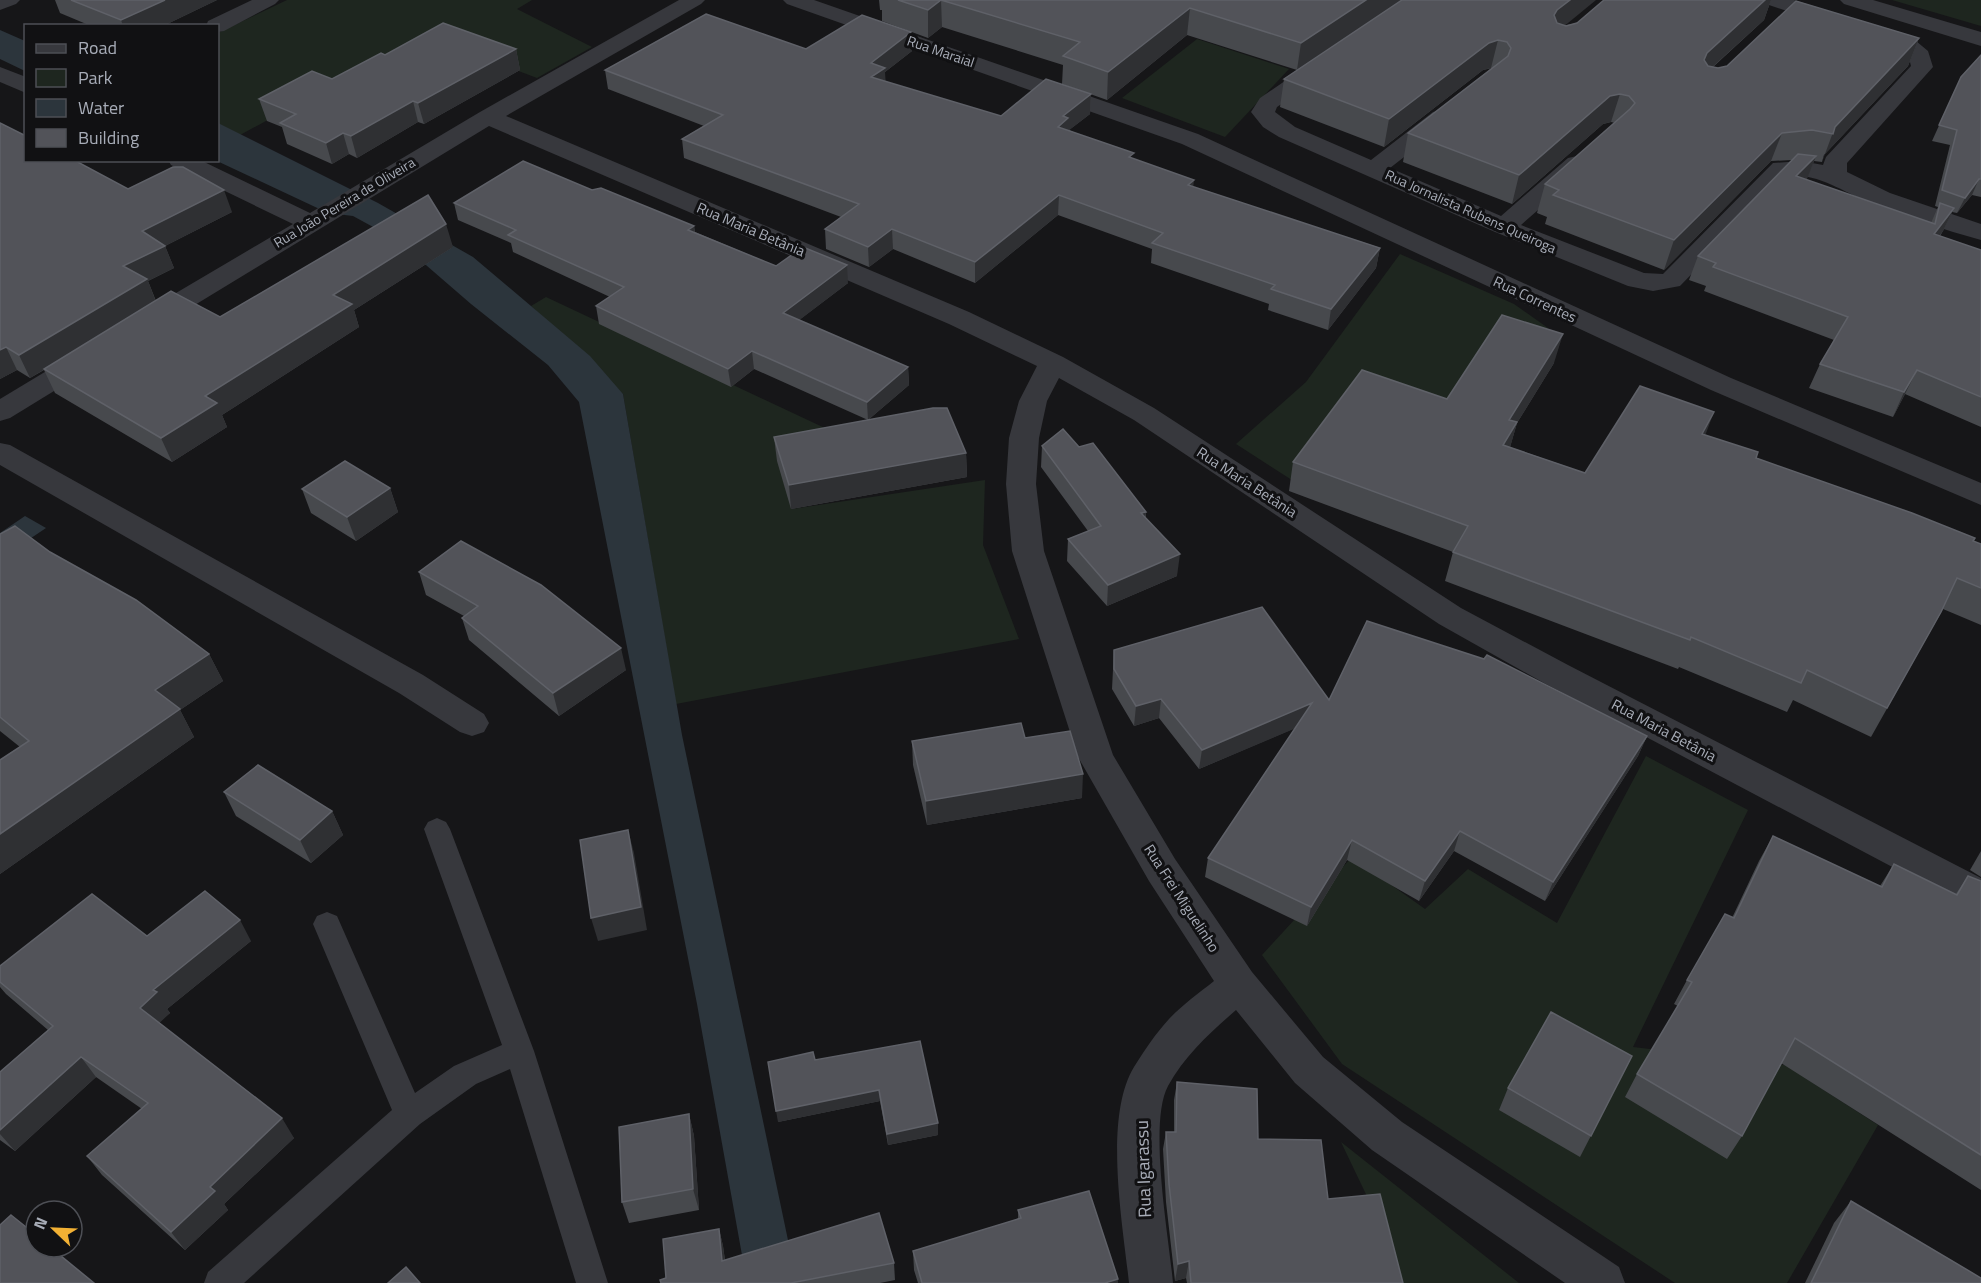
<svg xmlns="http://www.w3.org/2000/svg" width="1981" height="1283" font-family="'Titillium Web',sans-serif">
  <style>
    .green { fill: #1e261f }
    .water { fill: #2c353c }
    .lines { fill: none; stroke-linecap: round; stroke-linejoin: round }
    .service { fill: #37383d; fill-rule: evenodd }
    .minor { fill: #37383d; fill-rule: evenodd }
    .wall { fill: #47494d }
    .shaded-wall { fill: #2f3033 }
    .building { fill: #525359; stroke: #5f6168; stroke-width: 1.5 }
    .labels { text-anchor: middle; dominant-baseline: central; stroke-width: 6; stroke-linejoin: round; paint-order: stroke }
    .far-street-label { font-size: 14px; fill: #a8adb8; stroke: #111113 }
    .street-label { font-size: 15px; fill: #a8adb8; stroke: #111113 }
    .near-street-label { font-size: 18px; fill: #a8adb8; stroke: #111113 }
  </style>
  <rect width="100%" height="100%" fill="#161618"/>
  <g class="green">
    <path d="M287,0H532L517,9L592,47L537,78L448,44L319,92L240,135L218,125V33Z"/>
    <path d="M1892,0H1981V26Z"/>
    <path d="M1197,39L1289,69L1225,137L1122,98Z"/>
    <path d="M1400,254L1514,304L1548,328L1526,354L1429,424L1295,482L1236,444L1306,382Z"/>
    <path d="M546,297L861,445L792,509L985,480L983,545L1019,639L676,704L623,394L531,306Z"/>
    <path d="M1646,756L1748,810L1633,1047L1785,1065L1878,1125L1787,1283H1675L1342,1064L1262,955L1352,857L1425,909L1468,869L1557,923Z"/>
    <path d="M1341,1142L1519,1283H1398L1397,1259Z"/>
  </g>
  <g class="water">
    <path d="M0,30L25,41V71L0,59Z"/>
    <path d="M218,123L378,203L473,257L590,356L623,394L682,735L797,1283H747L697,1004L579,402L548,365L471,304L397,240L353,216L328,213L217,161Z"/>
    <path d="M25,516L46,528L0,559V533Z"/>
  </g>
  <g class="lines">
    <path class="service" d="M437,818L446,822L450,829L534,1051L608,1283H576L510,1069L476,1084L420,1124L244,1283H204L208,1272L392,1110L313,924L317,916L327,912L337,916L415,1093L454,1066L502,1045L424,829L428,822Z"/>
    <g class="minor">
      <path d="M0,0H20L16,4L0,10Z"/>
      <path d="M252,0H279L275,4L224,31L218,32V26H206L208,21Z"/>
      <path d="M679,0H705L701,4L506,116L969,312L1063,357L1154,408L1461,608L1568,665L1981,878V912L1968,907L1544,683L1439,624L1134,420L1059,378L1047,401L1039,438L1036,484L1044,551L1113,755L1175,859L1252,972L1323,1057L1402,1122L1619,1267L1625,1283H1565L1372,1150L1295,1083L1236,1010C1210,1033 1185,1055 1168,1086C1148,1123 1169,1238 1173,1283H1129C1123,1225 1103,1118 1134,1067C1144,1051 1156,1033 1169,1019C1182,1005 1199,993 1214,981L1149,881L1078,757L1012,551L1006,484L1009,438L1019,401L1037,366L949,324L489,126L157,328L147,330L137,328L133,322L137,316L293,224L171,165L168,160H200L310,213L480,112Z"/>
      <path d="M783,0H814L1198,134L1731,378L1981,483V505L1711,390L1182,144L787,4Z"/>
      <path d="M1762,0H1794L1899,33L1916,41L1928,51L1933,67L1847,163V172L1890,193L1981,224V240C1944,230 1906,217 1871,203C1840,191 1823,175 1788,175L1680,286L1653,291L1628,286L1495,232L1279,137L1263,127L1251,112L1260,98L1311,63L1319,61L1327,63L1330,68L1327,73L1277,107L1275,112L1295,127L1371,160L1433,112L1441,110L1449,112L1453,117L1449,122L1390,168L1501,216L1568,158L1577,156L1586,158L1589,163L1586,168L1521,225L1644,273L1663,274L1773,163L1801,161L1823,165L1826,157L1911,66L1909,58L1900,51L1883,43L1766,4Z"/>
      <path d="M1840,0H1873L1981,32V46L1844,4Z"/>
      <path d="M0,67L26,77V93L0,82Z"/>
      <path d="M88,350L98,352L102,358L98,364L10,418L0,421V399L78,352Z"/>
      <path d="M0,443L10,445L423,675L484,714L489,723L484,732L472,736L460,732L399,693L0,465Z"/>
    </g>
  </g>
  <g class="wall">
    <path d="M55,0H217L163,26H91L60,13Z"/>
    <path d="M879,0H1402L1297,70L1187,35L1107,100L1062,84L1063,65L942,27L928,38L882,21V10H880Z"/>
    <path d="M1604,0H1771L1764,20L1713,67L1718,68L1919,38L1908,66L1824,155L1822,162L1814,161L1806,180L1931,223L1938,207L1935,206L1950,145L1932,141L1961,77L1981,55V197L1972,195L1957,213L1952,212L1943,231L1940,236L1981,250V427L1905,394L1893,417L1809,388L1820,364L1834,340L1704,291L1706,286L1689,280L1698,256L1792,160L1771,161L1664,270L1545,224L1547,217L1537,213L1545,184L1615,123L1611,122L1603,124L1512,204L1403,162L1408,133L1492,68L1483,70L1384,147L1280,107L1284,79L1577,23Z"/>
    <path d="M516,49L520,70L424,124L418,122L357,158L349,154L332,164L287,144L282,127L267,121L259,99L332,79L385,55Z"/>
    <path d="M806,49L912,51L885,72V82L1001,116L1091,94L1090,114L1069,130L1134,159L1193,187L1380,248L1376,268L1328,330L1268,310L1269,304L1151,263L1152,249L1058,215L975,283L893,249L869,267L826,249L825,229L841,217L684,158L682,139L704,126L608,89L605,70Z"/>
    <path d="M0,123L128,189L232,212L165,246L174,268L148,281L156,301L220,317L453,247L354,310L359,327L222,415L227,427L172,462L55,393L44,370L30,378L17,370L0,379Z"/>
    <path d="M592,190L694,226L695,232L776,266L848,283L799,320L908,367L909,385L868,420L754,369L731,387L599,324L596,306L610,297L513,252L511,243L458,220L454,203Z"/>
    <path d="M1554,363L1517,423L1510,447L1585,473L1706,435L1756,458L1981,544V625L1943,609L1871,737L1793,700L1787,712L1679,667L1678,669L1445,581L1453,552L1289,491L1293,462L1447,399Z"/>
    <path d="M774,437L966,453L967,477L791,509L777,461Z"/>
    <path d="M1042,446L1079,447L1146,512V518L1177,576L1107,606L1067,561L1068,539L1088,531L1041,467Z"/>
    <path d="M390,488L398,512L356,541L311,513L302,489Z"/>
    <path d="M0,534L50,552L209,654L223,681L180,710L194,737L0,874V760L20,747L0,731Z"/>
    <path d="M419,572L626,670L559,716L469,640L462,618L464,616L426,595Z"/>
    <path d="M1114,650L1329,700L1647,736L1638,756L1545,901L1454,851L1419,901L1347,860L1307,926L1205,877L1208,858L1295,728L1199,769L1159,718L1134,726L1112,689Z"/>
    <path d="M912,741L1082,798L927,825L913,765Z"/>
    <path d="M224,792L332,811L343,835L311,863L236,816Z"/>
    <path d="M1773,836L1880,886L1894,864L1955,895L1968,876L1981,881V1190L1781,1063L1742,1136L1727,1159L1625,1097L1637,1074L1678,1006L1674,1004L1687,980L1732,918L1759,861Z"/>
    <path d="M1981,851V877L1970,870Z"/>
    <path d="M147,936L251,941L167,1009L170,1013L159,1022L294,1138L224,1204L228,1210L185,1250L102,1175L87,1156L142,1109L96,1077L15,1151L0,1140V1072L48,1030L6,994L0,987V966Z"/>
    <path d="M1632,1056L1580,1157L1499,1110L1508,1088Z"/>
    <path d="M815,1060L938,1123V1135L888,1145L880,1101L778,1122Z"/>
    <path d="M1177,1082L1258,1139L1328,1199L1403,1283H1187L1186,1278L1175,1281L1166,1202L1163,1149L1166,1132H1174V1100Z"/>
    <path d="M689,1114L694,1136L699,1210L629,1223L622,1202Z"/>
    <path d="M1851,1201L1981,1283H1805L1834,1223Z"/>
    <path d="M1018,1210L1118,1283H918L914,1270L913,1251L1018,1219Z"/>
    <path d="M719,1229L723,1246L725,1260L894,1263L895,1280L880,1283H661Z"/>
  </g>
  <g class="shaded-wall">
    <path d="M165,0H217L163,26H123L121,20Z"/>
    <path d="M941,0L942,27L928,38V10Z"/>
    <path d="M1366,0H1402L1297,70L1301,43Z"/>
    <path d="M1570,0H1596L1551,37L1554,15L1557,10Z"/>
    <path d="M1765,0H1771L1764,20L1698,80L1704,60L1707,53Z"/>
    <path d="M1190,8L1187,35L1107,100L1108,72Z"/>
    <path d="M911,32L912,51L885,72L886,87L872,97L871,63Z"/>
    <path d="M1919,38L1908,66L1824,155L1822,162L1835,127Z"/>
    <path d="M1498,40L1491,68L1483,70L1384,147L1389,119L1489,43Z"/>
    <path d="M516,49L520,70L424,124L418,103Z"/>
    <path d="M1091,94L1090,114L1068,131L1058,127L1063,116Z"/>
    <path d="M1620,94L1611,122L1603,124L1512,204L1519,175L1610,96Z"/>
    <path d="M413,101L418,122L357,158L351,136Z"/>
    <path d="M343,133L349,154L332,164L326,143Z"/>
    <path d="M1782,133L1771,161L1664,270L1674,240Z"/>
    <path d="M1816,156L1807,179L1787,200L1796,176Z"/>
    <path d="M1979,179L1972,195L1957,213L1965,198Z"/>
    <path d="M1194,180L1192,200L1188,185Z"/>
    <path d="M224,190L232,212L165,246L174,268L148,281L156,302L30,378L19,355L142,231Z"/>
    <path d="M1059,195L1058,215L975,283V262Z"/>
    <path d="M1954,208L1943,231L1923,257L1934,234Z"/>
    <path d="M446,224L453,247L354,310L359,327L222,415L227,427L172,462L161,438L205,396L333,295Z"/>
    <path d="M694,226L696,243L688,230Z"/>
    <path d="M892,229L893,249L869,267L868,247Z"/>
    <path d="M1380,248L1376,268L1328,330L1331,309Z"/>
    <path d="M847,265L848,283L785,331L783,313Z"/>
    <path d="M1563,334L1554,363L1517,423L1509,451L1495,474L1509,420Z"/>
    <path d="M6,347L17,370L0,379V350Z"/>
    <path d="M752,351L754,369L731,387L728,369Z"/>
    <path d="M908,367L909,385L868,420L867,402Z"/>
    <path d="M1917,370L1905,394L1893,417L1904,392Z"/>
    <path d="M1714,412L1703,441L1702,434Z"/>
    <path d="M966,453L967,477L791,509L789,485Z"/>
    <path d="M390,488L398,512L356,541L347,517Z"/>
    <path d="M1146,512L1144,533L1141,513Z"/>
    <path d="M1180,554L1177,576L1107,606L1108,585Z"/>
    <path d="M621,648L626,670L559,716L553,693Z"/>
    <path d="M209,654L223,681L180,710L194,737L0,874V834L155,690Z"/>
    <path d="M1161,699L1159,718L1134,726L1136,706Z"/>
    <path d="M1312,703L1308,723L1199,769L1202,750Z"/>
    <path d="M1647,736L1638,756L1545,901L1553,882Z"/>
    <path d="M1083,774L1082,798L927,825L926,801Z"/>
    <path d="M332,811L343,835L311,863L300,840Z"/>
    <path d="M628,830L634,853L647,930L598,941L591,918Z"/>
    <path d="M1460,831L1454,851L1419,901L1425,881Z"/>
    <path d="M1352,840L1347,860L1307,926L1311,907Z"/>
    <path d="M240,920L251,941L167,1009L170,1013L154,1028L140,1008L153,990Z"/>
    <path d="M81,1057L96,1077L15,1151L0,1134V1130Z"/>
    <path d="M879,1090L880,1101L778,1122L776,1111Z"/>
    <path d="M689,1114L694,1136L699,1210L693,1189Z"/>
    <path d="M282,1118L294,1138L224,1204L228,1210L185,1250L171,1232L210,1187Z"/>
    <path d="M938,1123V1135L888,1145L887,1134Z"/>
    <path d="M719,1229L723,1246L727,1278L722,1261Z"/>
    <path d="M1189,1261L1186,1278L1175,1281L1178,1264Z"/>
    <path d="M1118,1279V1283H1105Z"/>
  </g>
  <g class="building">
    <path d="M71,0H165L121,20Z"/>
    <path d="M898,0H941L928,10Z"/>
    <path d="M941,0H1366L1301,43L1190,8L1108,72L1063,56L1080,42Z"/>
    <path d="M1402,0H1570L1557,10L1554,15L1557,23L1566,26L1577,23L1604,0H1765L1707,53L1704,60L1708,66L1718,68L1727,66L1796,1L1919,38L1835,127L1833,134L1812,130L1782,133L1674,240L1553,195L1559,190L1545,184L1630,109L1635,103L1629,96L1620,94L1610,96L1519,175L1408,133L1508,56L1511,48L1507,42L1498,40L1489,43L1389,119L1284,79Z"/>
    <path d="M706,14L806,49L862,15L911,32L871,63L885,68L871,77L1001,116L1046,79L1091,94L1063,116L1068,118L1058,127L1134,153L1129,157L1194,180L1188,185L1380,248L1331,309L1271,289L1275,285L1152,243L1163,233L1059,195L975,262L892,229L868,247L825,229L859,204L682,139L723,115L605,70Z"/>
    <path d="M443,23L516,49L418,103L413,101L351,136L343,133L326,143L280,123L296,114L259,99L312,71L332,79L381,53L385,55Z"/>
    <path d="M1981,55V179H1979L1965,198L1942,190L1957,130L1939,125L1961,77Z"/>
    <path d="M0,123L26,136V160H74L128,189L173,167H183L224,190L142,231L165,246L123,266L147,279L19,355L6,347L0,350Z"/>
    <path d="M1798,154L1816,156L1796,176L1935,224L1940,203L1954,208L1934,234L1981,250V397L1917,370L1904,392L1820,364L1848,317L1713,267L1716,263L1698,256Z"/>
    <path d="M523,161L592,190L601,188L694,226L688,230L776,266L803,247L847,265L783,313L908,367L867,402L752,351L728,369L596,306L624,287L508,235L516,230L454,203Z"/>
    <path d="M428,195L446,224L333,295L352,304L205,396L217,403L161,438L44,369L171,291L220,317Z"/>
    <path d="M1502,315L1563,334L1509,420L1517,422L1503,445L1585,473L1640,386L1714,412L1702,434L1758,452L1756,458L1912,513L1975,538L1973,541L1981,544V588L1957,578L1941,612L1887,708L1807,670L1801,683L1691,637L1690,640L1453,552L1468,526L1293,462L1362,370L1447,399Z"/>
    <path d="M933,408H947L966,453L789,485L774,437Z"/>
    <path d="M1063,429L1079,447L1093,443L1146,512L1141,513L1180,554L1108,585L1068,539L1101,526L1042,446Z"/>
    <path d="M345,461L390,488L347,517L302,489Z"/>
    <path d="M15,526L50,552L136,600L209,654L155,690L180,709L0,834V760L29,741L0,717V534Z"/>
    <path d="M461,541L541,585L621,648L553,693L462,618L478,606L419,572Z"/>
    <path d="M1262,607L1329,700L1367,621L1484,659L1487,655L1647,736L1553,882L1460,831L1425,881L1352,840L1311,907L1208,858L1312,703L1202,750L1161,699L1136,706L1114,669V650Z"/>
    <path d="M1021,723L1025,738L1070,731L1083,774L926,801L912,741Z"/>
    <path d="M258,765L332,811L300,840L224,792Z"/>
    <path d="M628,830L641,907L591,918L580,840Z"/>
    <path d="M1773,836L1882,887L1894,864L1957,895L1968,876L1981,881V1155L1795,1038L1742,1136L1637,1074L1692,982L1687,980L1725,914L1734,918Z"/>
    <path d="M205,891L240,920L153,990L157,992L140,1008L282,1118L210,1187L215,1191L171,1232L87,1156L148,1103L81,1057L0,1130V1072L53,1026L0,982V966L92,894L147,936Z"/>
    <path d="M1551,1012L1632,1056L1591,1136L1508,1088Z"/>
    <path d="M920,1041L938,1123L887,1134L879,1090L776,1111L768,1062L813,1052L815,1060Z"/>
    <path d="M1177,1082L1257,1089L1258,1139L1321,1140L1328,1199L1380,1194L1403,1283H1191L1189,1261L1178,1264L1169,1184L1166,1132H1176Z"/>
    <path d="M689,1114L693,1189L622,1202L619,1127Z"/>
    <path d="M1089,1191L1118,1279L1105,1283H922L913,1251L1021,1218L1018,1210Z"/>
    <path d="M1851,1201L1981,1278V1283H1811Z"/>
    <path d="M879,1213L894,1263L791,1283H661L660,1280L666,1278L663,1239L719,1229L722,1261Z"/>
    <path d="M11,1215L36,1235V1247H50L94,1283H0V1225Z"/>
    <path d="M406,1267L420,1283H388Z"/>
  </g>
  <g class="labels">
    <g class="far-street-label">
      <text transform="translate(941 51) rotate(19)">Rua Maraial</text>
      <text transform="translate(344 202) rotate(-31)">Rua João Pereira de Oliveira</text>
      <text transform="translate(1471 211) rotate(24)">Rua Jornalista Rubens Queiroga</text>
    </g>
    <g class="street-label">
      <text transform="translate(751 229) rotate(23)">Rua Maria Betânia</text>
      <text transform="translate(1535 299) rotate(25)">Rua Correntes</text>
      <text transform="translate(1247 482) rotate(33)">Rua Maria Betânia</text>
      <text transform="translate(1664 730) rotate(28)">Rua Maria Betânia</text>
      <text transform="translate(1182 898) rotate(57)">Rua Frei Miguelinho</text>
    </g>
    <g class="near-street-label">
      <text transform="translate(1143 1169) rotate(-92)">Rua Igarassu</text>
    </g>
  </g>
  <rect x="24" y="24" width="195" height="138" fill="#111113" stroke="#4d4f55" stroke-width="1.5"/>
  <rect x="36" y="44" width="30" height="9" fill="#37383d" stroke="#4d4f55" stroke-width="1.5"/>
  <text x="78" y="54" font-size="18" fill="#a8adb8">Road</text>
  <rect x="36" y="69" width="30" height="18" fill="#1e261f" stroke="#4d4f55" stroke-width="1.5"/>
  <text x="78" y="84" font-size="18" fill="#a8adb8">Park</text>
  <rect x="36" y="99" width="30" height="18" fill="#2c353c" stroke="#4d4f55" stroke-width="1.5"/>
  <text x="78" y="114" font-size="18" fill="#a8adb8">Water</text>
  <rect x="36" y="129" width="30" height="18" fill="#525359" stroke="#4d4f55" stroke-width="1.5"/>
  <text x="78" y="144" font-size="18" fill="#a8adb8">Building</text>
  <g transform="translate(54 1229) rotate(293)"><circle r="28" fill="#111113" stroke="#4d4f55" stroke-width="1.5"/>
  <path d="M0-4.5L10 22L0 15L-10 22Z" fill="#f2b134"/>
  <text y="-9" font-size="16" font-weight="bold" text-anchor="middle" fill="#a8adb8">N</text>
  </g>
</svg>
